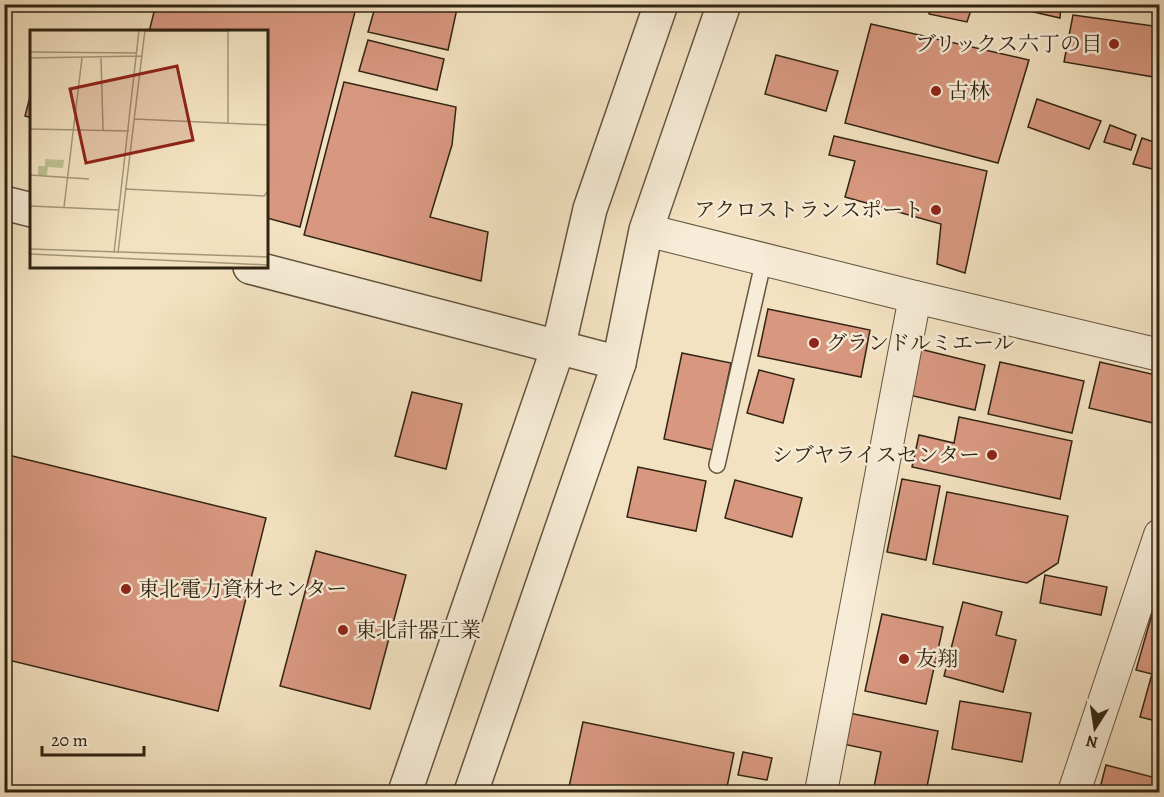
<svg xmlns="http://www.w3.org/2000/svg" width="1164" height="797" font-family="Alegreya,'Noto Serif JP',serif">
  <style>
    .building { fill: #d89880; stroke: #312413; stroke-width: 1.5 }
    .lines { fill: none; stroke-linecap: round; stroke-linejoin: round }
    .service-casing { stroke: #62543e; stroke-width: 18 }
    .minor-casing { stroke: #62543e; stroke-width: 34 }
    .tertiary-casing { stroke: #62543e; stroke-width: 36 }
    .service { stroke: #f7ecd7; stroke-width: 15 }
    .minor { stroke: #f7ecd7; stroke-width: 32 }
    .tertiary { stroke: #f7ecd7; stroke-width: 33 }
    .poi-dot { fill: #8f2418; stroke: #f7ecd7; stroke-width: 2 }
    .labels { text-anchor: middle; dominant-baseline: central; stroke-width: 5; stroke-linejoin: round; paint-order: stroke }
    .poi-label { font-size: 21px; fill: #312413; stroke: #f7ecd7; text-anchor: start }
    .inset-road { fill: none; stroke: #a5967b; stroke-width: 1.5 }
    .view { fill: #8f2418; fill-opacity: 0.15; stroke: #8f2418; stroke-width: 3 }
    .inset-edge { fill: none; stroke: #312413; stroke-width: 3 }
  </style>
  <rect width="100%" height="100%" fill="#f3e2c1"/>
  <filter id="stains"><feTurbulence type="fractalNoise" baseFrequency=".00333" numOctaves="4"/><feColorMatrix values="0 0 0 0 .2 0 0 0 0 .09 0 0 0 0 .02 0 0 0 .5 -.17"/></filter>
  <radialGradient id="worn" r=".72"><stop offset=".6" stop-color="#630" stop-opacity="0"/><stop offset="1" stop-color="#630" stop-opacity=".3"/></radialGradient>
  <g class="building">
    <path d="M156,4H357L300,227L267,218V32H149Z"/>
    <path d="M376,4H458L448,50L368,32Z"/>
    <path d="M931,4H973L967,22L929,14Z"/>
    <path d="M1013,4H1061L1060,18L1012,7Z"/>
    <path d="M1073,15L1160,27V78L1064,62Z"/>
    <path d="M871,24L1029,60L998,163L845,123Z"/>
    <path d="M368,40L444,59L437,90L359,71Z"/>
    <path d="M776,55L838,71L826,111L765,94Z"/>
    <path d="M344,82L456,107L452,145L430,217L488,232L481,281L304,235Z"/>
    <path d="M32,89V118L25,116Z"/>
    <path d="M1037,99L1101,121L1089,149L1028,127Z"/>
    <path d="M1110,125L1136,135L1131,150L1104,142Z"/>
    <path d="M834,136L987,171L965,273L937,264L941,224L845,197L855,161L829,155Z"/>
    <path d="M1142,138L1160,144V171L1133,164Z"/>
    <path d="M1160,281V301L1153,299Z"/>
    <path d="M768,309L870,330L861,377L758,356Z"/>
    <path d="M920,349L985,365L975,410L909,395Z"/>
    <path d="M682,353L731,363L713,450L664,439Z"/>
    <path d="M1000,362L1084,381L1072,433L988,414Z"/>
    <path d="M1100,362L1160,376V395L1153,423L1089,408Z"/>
    <path d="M759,370L794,379L783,423L747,413Z"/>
    <path d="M412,392L462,404L446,469L395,456Z"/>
    <path d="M959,417L1072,441L1060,499L912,467L919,435L954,443Z"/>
    <path d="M4,454L266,518L218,711L4,659Z"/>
    <path d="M638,467L706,481L696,531L627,517Z"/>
    <path d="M902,479L940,486L926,560L887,552Z"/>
    <path d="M735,480L802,498L792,537L725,518Z"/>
    <path d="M947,492L1068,516L1058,563L1027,583L933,564Z"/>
    <path d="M316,551L406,575L370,709L280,686Z"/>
    <path d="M1045,575L1107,587L1101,615L1040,603Z"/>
    <path d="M1160,586V722L1140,717L1152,674L1136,670Z"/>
    <path d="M963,602L1002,612L996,635L1016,640L1003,692L944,676Z"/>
    <path d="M882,614L943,627L926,704L865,691Z"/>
    <path d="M960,701L1031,713L1022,762L952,749Z"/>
    <path d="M849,713L938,731L926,792H873L881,752L843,744Z"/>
    <path d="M583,722L734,753L726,792H597L569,787Z"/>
    <path d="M743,752L772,758L767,780L738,775Z"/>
    <path d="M1106,765L1160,779V792H1099Z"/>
  </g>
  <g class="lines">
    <g class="service-casing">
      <path id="service" d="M717,465L764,259"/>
    </g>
    <g class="minor-casing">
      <g id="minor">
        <path d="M646,230L915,297L1160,355"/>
        <path d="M821,792L915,297"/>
        <path d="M1074,792L1160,535"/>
      </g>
    </g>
    <g class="tertiary-casing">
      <g id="tertiary">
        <path d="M4,203L32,210"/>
        <path d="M250,267L619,363"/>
        <path d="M405,792L558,348L590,209L661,4"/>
        <path d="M471,792L619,363L646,230L724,4"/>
      </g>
    </g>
    <use href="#service" class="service"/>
    <use href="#minor" class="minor"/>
    <use href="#tertiary" class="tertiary"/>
  </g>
  <g class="poi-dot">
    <circle cx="1114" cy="44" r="6"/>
    <circle cx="936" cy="91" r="6"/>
    <circle cx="936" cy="210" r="6"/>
    <circle cx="814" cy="343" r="6"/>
    <circle cx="992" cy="455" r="6"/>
    <circle cx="126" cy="589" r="6"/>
    <circle cx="343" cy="630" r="6"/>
    <circle cx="904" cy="659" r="6"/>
  </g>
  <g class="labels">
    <g class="poi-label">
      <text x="1102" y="44" text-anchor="end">ブリックス六丁の目</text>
      <text x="948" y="91">古林</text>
      <text x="924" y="210" text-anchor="end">アクロストランスポート</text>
      <text x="826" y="343">グランドルミエール</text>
      <text x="980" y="455" text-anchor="end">シブヤライスセンター</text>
      <text x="138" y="589">東北電力資材センター</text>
      <text x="355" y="630">東北計器工業</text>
      <text x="916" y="659">友翔</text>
    </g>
  </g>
  <g transform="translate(30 30)">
    <rect width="238" height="238" fill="#f3e2c1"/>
    <path d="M15,129L34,130L33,138L18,137L17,145H8V136H15Z" fill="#bdc391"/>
    <path class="inset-road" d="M115,1H198M0,22L107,23M0,28L112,26M71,28L73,100M104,89L239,95M198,93V0M0,99L99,101M0,145L59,149M95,159L234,166L239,160M0,176L89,180M34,177L52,28M0,219L239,227M84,223L109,0M88,223L115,0M0,224L239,235"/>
    <path class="view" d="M147,36L163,110L56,133L40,59Z"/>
    <rect width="238" height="238" class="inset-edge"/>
  </g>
  <rect width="1164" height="797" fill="none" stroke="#f3e2c1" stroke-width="24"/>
  <rect x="6" y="6" width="1152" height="785" fill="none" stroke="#312413" stroke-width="3"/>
  <rect x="12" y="12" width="1140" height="773" fill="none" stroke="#312413" stroke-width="1.5"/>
  <g transform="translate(1095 728) rotate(192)" stroke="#f7ecd7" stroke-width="4.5" paint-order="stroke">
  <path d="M0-4.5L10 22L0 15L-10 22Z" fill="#312413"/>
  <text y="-9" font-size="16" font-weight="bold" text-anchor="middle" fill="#312413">N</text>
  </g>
  <path d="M42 746v9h102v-9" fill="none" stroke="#312413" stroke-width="3"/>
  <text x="51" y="746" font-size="18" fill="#312413" stroke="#f7ecd7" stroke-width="4.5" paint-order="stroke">20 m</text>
  <rect width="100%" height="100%" filter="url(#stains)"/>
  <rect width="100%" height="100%" fill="url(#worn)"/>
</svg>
